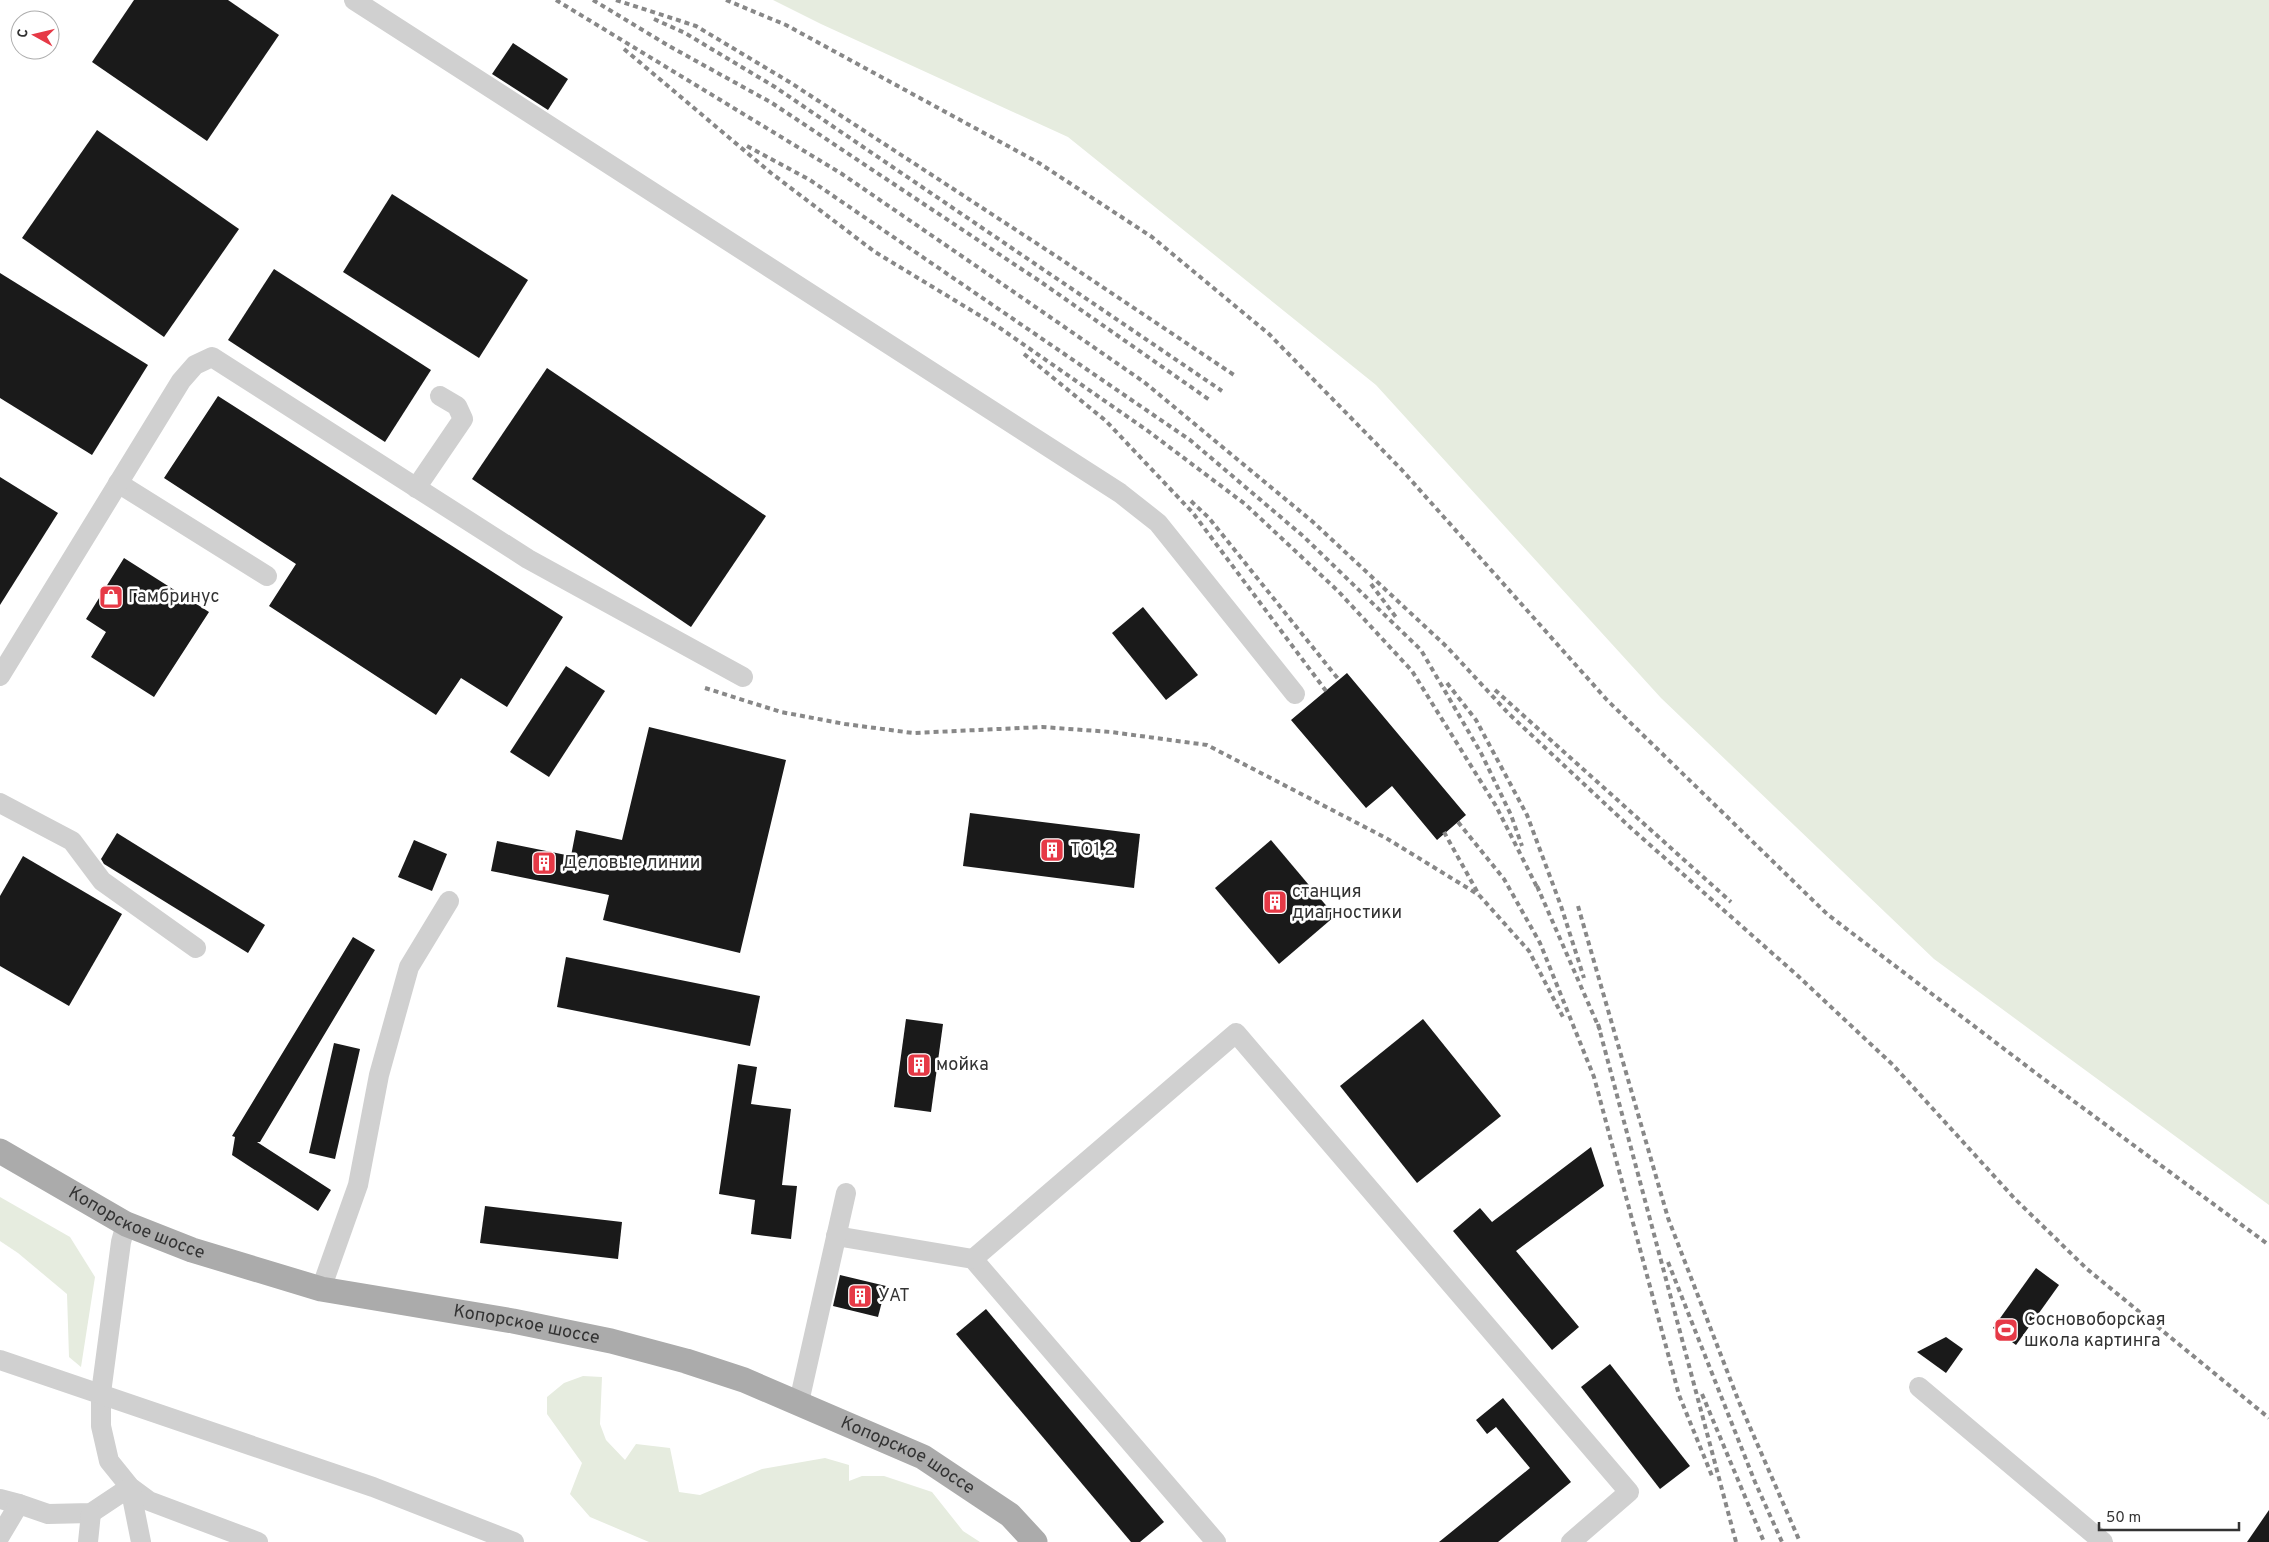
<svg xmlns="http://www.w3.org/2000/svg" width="2269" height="1542" font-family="Overpass,sans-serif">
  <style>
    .green { fill: #e6ecdf }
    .building { fill: #1a1a1a }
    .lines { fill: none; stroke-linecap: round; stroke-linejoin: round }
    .minor { stroke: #d0d0d0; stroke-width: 20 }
    .major { stroke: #ababab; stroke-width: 25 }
    .rail { stroke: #888; stroke-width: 4; stroke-dasharray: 5 4; stroke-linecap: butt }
    .labels { text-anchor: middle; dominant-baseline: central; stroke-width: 5; stroke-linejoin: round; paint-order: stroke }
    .poi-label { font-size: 18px; fill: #333; stroke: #fff; text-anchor: start }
    .street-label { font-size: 18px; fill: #333; stroke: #fff }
  </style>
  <rect width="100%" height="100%" fill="#fff"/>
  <g class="green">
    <path d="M773,0H2269V1205L1934,959L1661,698L1376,385L1068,137L821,24Z"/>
    <path d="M0,1197L70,1237L95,1277L81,1367L69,1357L67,1294L18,1253L0,1241Z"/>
    <path d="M583,1376L602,1377L600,1424L606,1440L625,1460L636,1444L670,1448L679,1492L700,1495L762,1469L825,1458L849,1465V1481L862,1476H884L932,1492L963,1531L980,1542H649L590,1517L570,1494L582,1463L547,1414V1397L564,1383Z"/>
  </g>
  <g class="building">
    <path d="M134,0H228L279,35L207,141L92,62Z"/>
    <path d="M513,43L568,79L548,110L492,74Z"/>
    <path d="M97,130L239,229L164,337L22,238Z"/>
    <path d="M392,194L528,280L479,358L343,272Z"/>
    <path d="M274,269L431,370L385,442L228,340Z"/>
    <path d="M0,273L148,365L92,455L0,398Z"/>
    <path d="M547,368L766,516L691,627L472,479Z"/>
    <path d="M218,396L563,617L507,707L461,678L436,715L269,606L296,564L164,478Z"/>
    <path d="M0,477L58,513L0,605Z"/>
    <path d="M124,558L209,612L154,697L91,657L106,632L86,619Z"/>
    <path d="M1143,607L1198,675L1166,700L1112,633Z"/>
    <path d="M566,666L605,691L549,777L510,752Z"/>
    <path d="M1347,673L1466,815L1437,840L1392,786L1366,808L1291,720Z"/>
    <path d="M649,727L786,760L740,953L603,920L609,895L491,871L497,841L571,856L576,830L622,840Z"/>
    <path d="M970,813L1140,834L1134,888L963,866Z"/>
    <path d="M117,833L265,925L248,953L104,864L101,859Z"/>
    <path d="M414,840L447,854L432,891L398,877Z"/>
    <path d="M1271,840L1335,916L1279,964L1215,888Z"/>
    <path d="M23,856L122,914L69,1006L0,966V896Z"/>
    <path d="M353,937L375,950L260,1142H257L331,1190L318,1211L232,1155L235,1137L232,1136Z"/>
    <path d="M566,957L760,996L750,1046L557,1007Z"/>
    <path d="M906,1019L943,1024L931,1112L894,1107Z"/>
    <path d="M1423,1019L1501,1116L1417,1183L1340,1086Z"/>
    <path d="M334,1043L360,1049L335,1159L309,1153Z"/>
    <path d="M738,1064L757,1067L751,1104L791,1109L782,1185L797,1186L791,1239L751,1234L755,1200L719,1194Z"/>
    <path d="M1591,1147L1604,1186L1516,1251L1579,1327L1552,1350L1453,1231L1480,1208L1492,1222Z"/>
    <path d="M485,1206L622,1222L618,1259L480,1243Z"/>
    <path d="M2036,1268L2059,1285L2016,1345L1993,1328Z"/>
    <path d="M840,1275L886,1286L878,1317L833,1306Z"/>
    <path d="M986,1309L1164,1522L1140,1542H1131L956,1334Z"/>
    <path d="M1946,1337L1963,1349L1946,1373L1917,1352Z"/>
    <path d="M1610,1364L1690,1466L1660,1489L1581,1387Z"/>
    <path d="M1503,1398L1571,1482L1498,1542H1439L1530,1468L1496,1427L1487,1434L1476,1420Z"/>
    <path d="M2269,1510V1542H2247Z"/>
  </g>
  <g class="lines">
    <g class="minor">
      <path d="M354,0L1120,493L1158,523L1295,694"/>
      <path d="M118,483L267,576"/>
      <path d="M416,488L463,419L457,406L440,396"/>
      <path d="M0,676L181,381L195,365L212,357L528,559L743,677"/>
      <path d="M0,803L72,841L102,881L196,948"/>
      <path d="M126,1224L121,1242L101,1393V1426L109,1461L130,1487L149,1501L258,1542"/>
      <path d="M836,1236L973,1259L1216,1542"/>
      <path d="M973,1259L1236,1033L1629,1492L1571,1542"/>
      <path d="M321,1289L358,1185L379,1075L409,967L449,901"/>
      <path d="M0,1360L373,1487L514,1542"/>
      <path d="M1919,1387L2103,1542"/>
      <path d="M799,1402L846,1193"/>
      <path d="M0,1499L19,1504"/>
      <path d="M0,1536L19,1504L48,1514L91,1513L130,1487L141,1542"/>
      <path d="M88,1542L91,1513"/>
    </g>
    <path class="major" id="s1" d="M0,1151L126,1224L192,1250L321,1289L513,1321L611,1341L686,1361L744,1380L923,1457L1010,1515L1035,1542"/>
    <g class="rail">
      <path d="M556,0L842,174L982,270L1144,382L1313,522L1447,647L1509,714L1632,829L1798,976L1893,1065L2015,1199L2087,1269L2269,1418"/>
      <path d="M593,0L669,46L772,103L1041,282L1211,401"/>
      <path d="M616,0L696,26L791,83L1062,260L1234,375"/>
      <path d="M726,0L786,25L1039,163L1152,237L1269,334L1401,469L1607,700L1827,914L2041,1077L2269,1245"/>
      <path d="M654,19L685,33L775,87L1222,391"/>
      <path d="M624,49L771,173L875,252L997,326L1148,431L1245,504L1338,591L1412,671L1496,806L1539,891"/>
      <path d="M747,146L810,180L1190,440L1303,536L1421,650L1481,753L1511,815L1522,846"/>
      <path d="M1024,354L1106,421L1193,513L1326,691"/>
      <path d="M1191,501L1209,518L1339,680"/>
      <path d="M1371,584L1398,620"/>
      <path d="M1447,683L1476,720L1527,815L1561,906L1584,978"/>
      <path d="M705,688L781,712L845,724L913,733L1042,727L1111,732L1207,745L1386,838L1479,895"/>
      <path d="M1495,690L1731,902"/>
      <path d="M1458,822L1504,879L1540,943L1594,1077L1679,1395L1712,1476"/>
      <path d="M1444,832L1479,895L1529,951L1564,1019"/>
      <path d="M1537,886L1600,1030"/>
      <path d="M1578,906L1668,1218L1739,1402L1800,1542"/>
      <path d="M1598,1024L1736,1542"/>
      <path d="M1668,1262L1755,1482L1782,1542"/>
      <path d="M1702,1394L1764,1542"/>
    </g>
  </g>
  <defs>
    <g id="shop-square" transform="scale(1.25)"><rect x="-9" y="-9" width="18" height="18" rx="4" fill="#e63946" stroke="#fff"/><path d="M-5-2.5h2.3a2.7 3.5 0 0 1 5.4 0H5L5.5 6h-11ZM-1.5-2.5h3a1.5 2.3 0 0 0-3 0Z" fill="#fff"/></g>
    <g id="building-square" transform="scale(1.25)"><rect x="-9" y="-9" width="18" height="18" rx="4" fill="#e63946" stroke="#fff"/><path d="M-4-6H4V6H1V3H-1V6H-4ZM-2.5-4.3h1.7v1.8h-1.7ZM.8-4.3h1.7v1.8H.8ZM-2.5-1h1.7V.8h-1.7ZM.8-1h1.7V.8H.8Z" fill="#fff"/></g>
    <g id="stadium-square" transform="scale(1.25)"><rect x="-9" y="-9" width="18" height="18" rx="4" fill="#e63946" stroke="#fff"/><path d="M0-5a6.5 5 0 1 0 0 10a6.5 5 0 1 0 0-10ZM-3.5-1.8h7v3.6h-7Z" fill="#fff"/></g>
  </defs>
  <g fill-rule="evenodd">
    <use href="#shop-square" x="111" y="597"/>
    <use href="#building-square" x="1052" y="850"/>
    <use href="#building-square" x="544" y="863"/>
    <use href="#building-square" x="1275" y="902"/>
    <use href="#building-square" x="919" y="1065"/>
    <use href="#building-square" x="860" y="1296"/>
    <use href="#stadium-square" x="2006" y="1330"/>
  </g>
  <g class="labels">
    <g class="poi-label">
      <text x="128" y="597">Гамбринус</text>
      <text x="1070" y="850">ТО1,2</text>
      <text x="562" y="863">Деловые линии</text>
      <text x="1292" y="892">станция<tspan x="1292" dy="21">диагностики</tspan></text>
      <text x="936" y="1065">мойка</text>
      <text x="878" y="1296">УАТ</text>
      <text x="2024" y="1320">Сосновоборская<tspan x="2024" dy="21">школа картинга</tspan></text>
    </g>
    <g class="street-label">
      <text stroke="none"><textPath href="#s1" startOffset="155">Копорское шоссе</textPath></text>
      <text stroke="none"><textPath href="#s1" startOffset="560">Копорское шоссе</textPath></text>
      <text stroke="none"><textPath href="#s1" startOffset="965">Копорское шоссе</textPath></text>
    </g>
  </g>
  <g transform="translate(35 35) rotate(278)"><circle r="24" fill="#ffffff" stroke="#adadad"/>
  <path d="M0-4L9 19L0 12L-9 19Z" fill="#e63946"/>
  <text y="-8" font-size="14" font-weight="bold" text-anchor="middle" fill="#333333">С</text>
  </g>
  <path d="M2099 1522v8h140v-8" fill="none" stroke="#333333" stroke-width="2.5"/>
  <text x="2106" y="1522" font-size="15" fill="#333333" stroke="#ffffff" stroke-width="4" paint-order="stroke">50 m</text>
</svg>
